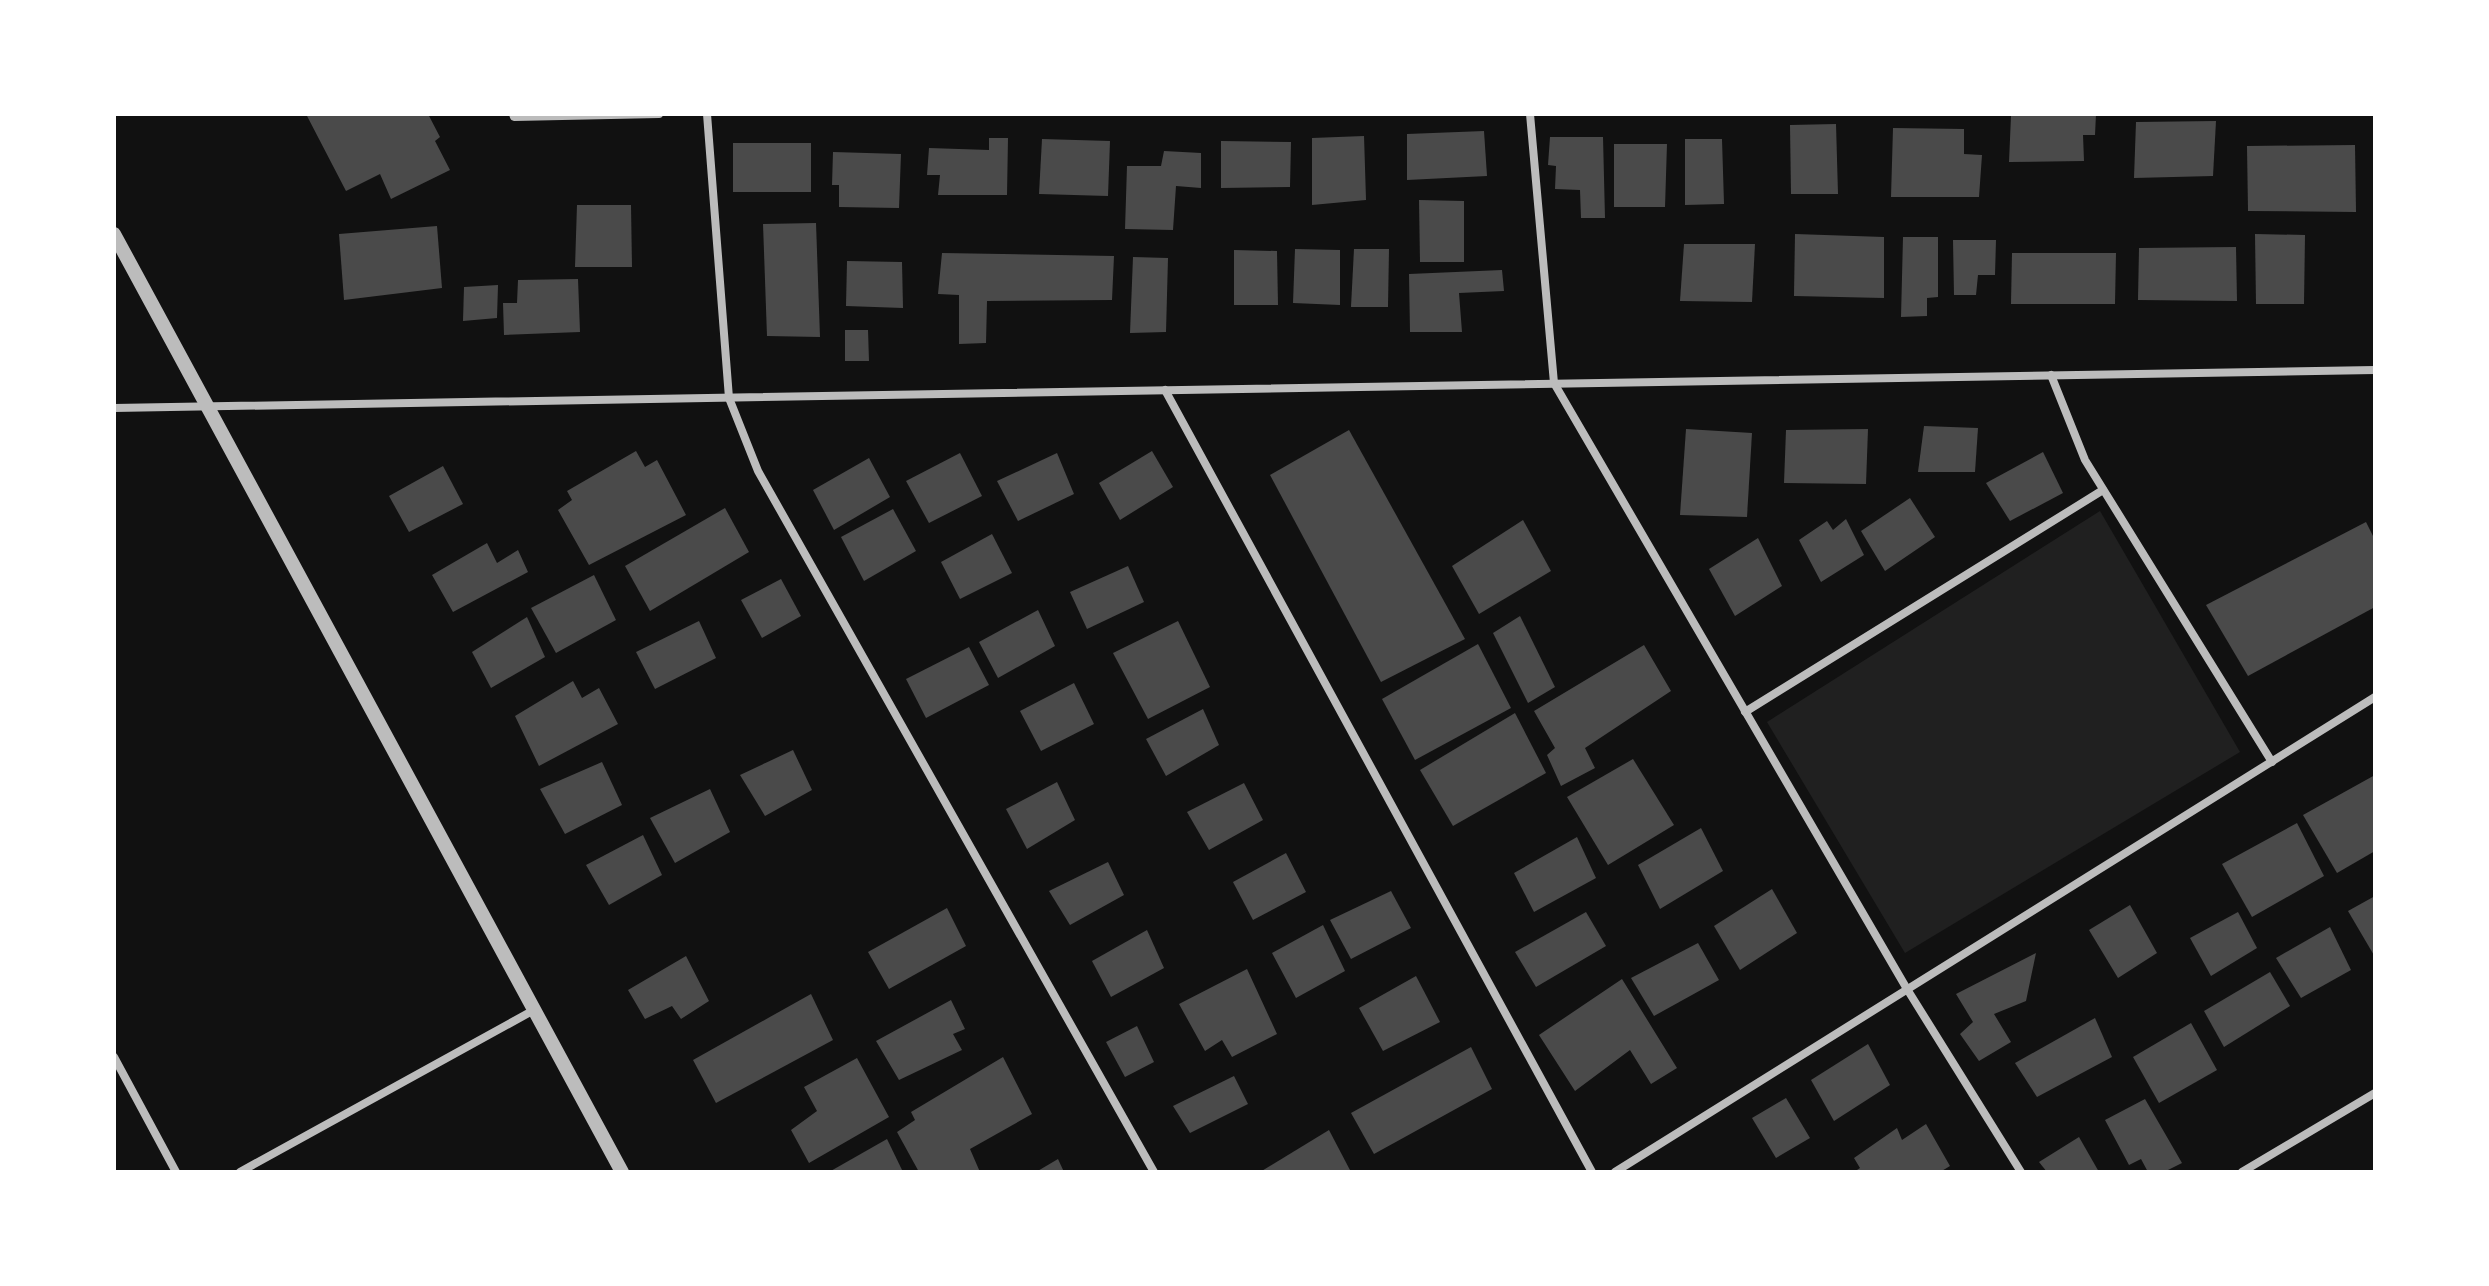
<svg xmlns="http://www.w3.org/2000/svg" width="2489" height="1286" font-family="'Work Sans',sans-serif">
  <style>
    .green { fill: #202020 }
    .building { fill: #4a4a4a }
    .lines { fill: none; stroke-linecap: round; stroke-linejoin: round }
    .minor { stroke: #bcbcbc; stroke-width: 8 }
    .tertiary { stroke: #bcbcbc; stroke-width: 14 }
  </style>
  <rect width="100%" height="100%" fill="#111"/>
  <path class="green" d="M2100,511L2240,752L1905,953L1767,722Z"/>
  <g class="building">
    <path d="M306,114H428L440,137L435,141L450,170L391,199L380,174L346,191Z"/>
    <path d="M2096,114L2095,135H2083L2084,161L2009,162L2011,116Z"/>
    <path d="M2216,121L2213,176L2134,178L2136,122Z"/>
    <path d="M1836,124L1838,194H1791L1790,125Z"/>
    <path d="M1893,128L1964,129V154L1982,155L1979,197H1891Z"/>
    <path d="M1484,131L1487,176L1407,180V134Z"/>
    <path d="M1364,136L1366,200L1312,205V138Z"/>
    <path d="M1550,137H1603L1605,218H1581L1580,190L1555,189L1556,166L1548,165Z"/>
    <path d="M989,138H1008L1007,195H938L940,175H927L929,148L989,150Z"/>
    <path d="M1042,139L1110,141L1108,196L1039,194Z"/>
    <path d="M1685,139H1722L1724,204L1685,205Z"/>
    <path d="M1221,141L1291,142L1290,187L1221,188Z"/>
    <rect x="733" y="143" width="78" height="49"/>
    <path d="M1614,144H1667L1665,207H1614Z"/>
    <path d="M2355,145L2356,212L2248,211L2247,146Z"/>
    <path d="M1164,151L1201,153V188L1176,186L1173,230L1125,229L1127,166H1161Z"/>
    <path d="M833,152L901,154L899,208L839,207V185H832Z"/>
    <path d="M1419,200L1464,201V262H1420Z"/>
    <path d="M577,205H631L632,267H575Z"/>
    <path d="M816,223L820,337L767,336L763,224Z"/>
    <path d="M437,226L442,288L344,300L339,234Z"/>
    <path d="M1795,234L1884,237V298L1794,296Z"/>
    <path d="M2255,234L2305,235L2304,304H2256Z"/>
    <path d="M1903,237H1938V297L1927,298V316L1901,317Z"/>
    <path d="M1953,240H1996L1995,275H1978L1976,295H1954Z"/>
    <path d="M1684,244H1755L1752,302L1680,301Z"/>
    <path d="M2236,247L2237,301L2138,300L2139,248Z"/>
    <path d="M1295,249L1340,250V305L1293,303Z"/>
    <path d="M1354,249H1389L1388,307H1351Z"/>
    <path d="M1234,250L1277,251L1278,305H1234Z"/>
    <path d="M942,253L1114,256L1112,300L987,301L986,343L959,344V295L938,294Z"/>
    <path d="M2012,253H2116L2115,304H2011Z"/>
    <path d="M1133,257L1168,258L1166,332L1130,333Z"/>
    <path d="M847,261L902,262L903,308L846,306Z"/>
    <path d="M1502,270L1504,291L1459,293L1462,332H1410L1409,274Z"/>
    <path d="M578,279L580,332L504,335L503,303H517L518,280Z"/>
    <path d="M498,285L497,318L463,321L464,287Z"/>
    <path d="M845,330H868L869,361H845Z"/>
    <path d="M1924,426L1978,428L1975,472H1918Z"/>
    <path d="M1686,429L1752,433L1747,517L1680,515Z"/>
    <path d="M1868,429L1866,484L1784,483L1786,430Z"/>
    <path d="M1349,430L1465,639L1381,682L1270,475Z"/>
    <path d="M636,451L645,467L657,460L686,515L589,565L558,510L572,500L567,491Z"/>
    <path d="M1152,451L1173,487L1120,520L1099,483Z"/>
    <path d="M2043,452L2063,493L2010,521L1986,483Z"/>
    <path d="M960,453L982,496L929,523L906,481Z"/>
    <path d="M1057,453L1074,494L1018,521L997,481Z"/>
    <path d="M869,458L890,497L834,530L813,490Z"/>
    <path d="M443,466L463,504L409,532L389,496Z"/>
    <path d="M1910,498L1935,537L1885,571L1861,531Z"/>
    <path d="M725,508L749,552L650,611L625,566Z"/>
    <path d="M893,509L916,551L864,581L841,537Z"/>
    <path d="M1846,519L1864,555L1821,582L1799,540L1827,521L1833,530Z"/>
    <path d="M1523,520L1551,571L1479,614L1452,566Z"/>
    <path d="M2366,522L2375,540V607L2248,676L2206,605Z"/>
    <path d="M992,534L1012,573L960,599L941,562Z"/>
    <path d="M1758,538L1782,586L1735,616L1709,569Z"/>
    <path d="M487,543L497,563L518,550L528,572L453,612L432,575Z"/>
    <path d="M1128,566L1144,602L1087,629L1070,592Z"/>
    <path d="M594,575L616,620L556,653L531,608Z"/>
    <path d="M781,579L801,616L762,638L741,600Z"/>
    <path d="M1038,610L1055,646L998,678L979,642Z"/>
    <path d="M1520,616L1555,687L1528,703L1493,633Z"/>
    <path d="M527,617L545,657L491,688L472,652Z"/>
    <path d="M699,621L716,658L655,689L636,652Z"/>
    <path d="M1178,621L1210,687L1148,719L1113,653Z"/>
    <path d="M1478,644L1511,708L1415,760L1382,699Z"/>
    <path d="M1644,645L1671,691L1585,748L1595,768L1561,786L1547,755L1555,748L1534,711Z"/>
    <path d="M969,647L989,685L926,718L906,679Z"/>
    <path d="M573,681L582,698L599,688L618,724L539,766L515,716Z"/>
    <path d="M1074,683L1094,724L1041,751L1020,711Z"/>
    <path d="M1203,709L1219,745L1166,776L1146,739Z"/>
    <path d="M1515,713L1546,773L1453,826L1420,770Z"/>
    <path d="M793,750L812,790L765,816L740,775Z"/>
    <path d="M1633,759L1674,825L1608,865L1567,797Z"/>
    <path d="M602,762L622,805L565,834L540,789Z"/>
    <path d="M2375,775V851L2337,873L2303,815Z"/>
    <path d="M1057,782L1075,820L1027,849L1006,809Z"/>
    <path d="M1244,783L1263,820L1209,850L1187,812Z"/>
    <path d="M710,789L730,832L675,863L650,818Z"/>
    <path d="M2297,823L2324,876L2252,917L2222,864Z"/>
    <path d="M1701,828L1723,871L1660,909L1638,865Z"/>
    <path d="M643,835L662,875L609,905L586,865Z"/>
    <path d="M1577,837L1596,878L1534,912L1514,873Z"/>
    <path d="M1286,853L1306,892L1253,920L1233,882Z"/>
    <path d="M1108,862L1124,895L1070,925L1049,891Z"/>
    <path d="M1772,889L1797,933L1740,970L1714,926Z"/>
    <path d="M1391,891L1411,928L1351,959L1330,920Z"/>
    <path d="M2375,896V957L2348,911Z"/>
    <path d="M2130,905L2157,953L2118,978L2089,930Z"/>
    <path d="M947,908L966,946L889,989L868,952Z"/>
    <path d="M1586,912L1606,946L1536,987L1515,952Z"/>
    <path d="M2238,912L2257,948L2211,976L2190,938Z"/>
    <path d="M1323,925L1345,971L1296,998L1272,953Z"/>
    <path d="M2330,927L2351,970L2301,998L2276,958Z"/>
    <path d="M1147,930L1164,968L1111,997L1092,961Z"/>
    <path d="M1698,943L1719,980L1654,1016L1631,978Z"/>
    <path d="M2036,953L2026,1001L1994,1014L2011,1042L1979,1061L1960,1034L1973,1022L1956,994Z"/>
    <path d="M686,956L709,1001L681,1019L672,1006L645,1019L628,990Z"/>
    <path d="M1247,969L1277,1034L1232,1057L1222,1040L1205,1051L1179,1004Z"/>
    <path d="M2270,972L2290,1006L2224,1047L2204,1011Z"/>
    <path d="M1416,976L1440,1022L1383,1051L1359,1008Z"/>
    <path d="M1622,979L1677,1068L1651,1084L1630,1050L1575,1091L1539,1035Z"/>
    <path d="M811,994L833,1040L716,1103L693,1060Z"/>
    <path d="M951,1000L965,1029L953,1034L962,1050L899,1080L876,1041Z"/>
    <path d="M2095,1018L2112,1057L2037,1097L2015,1063Z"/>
    <path d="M2191,1023L2217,1070L2159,1103L2133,1057Z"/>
    <path d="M1137,1026L1154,1062L1125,1077L1106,1042Z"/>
    <path d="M1868,1044L1890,1085L1834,1121L1811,1080Z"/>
    <path d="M1471,1047L1492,1089L1374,1154L1351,1113Z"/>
    <path d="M1003,1057L1032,1114L970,1149L980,1172H919L897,1132L915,1120L911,1112Z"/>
    <path d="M857,1058L889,1117L809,1163L791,1130L817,1111L804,1087Z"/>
    <path d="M1234,1076L1248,1104L1190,1133L1173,1106Z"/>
    <path d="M1786,1098L1810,1138L1776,1158L1752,1118Z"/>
    <path d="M2145,1099L2182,1163L2164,1172H2148L2141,1159L2129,1165L2105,1120Z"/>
    <path d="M1926,1124L1950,1166L1940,1172H1854L1860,1168L1854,1158L1897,1128L1902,1140Z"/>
    <path d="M1329,1130L1351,1172H1260Z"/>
    <path d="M2079,1137L2099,1172H2047L2039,1162Z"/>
    <path d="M887,1139L903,1172H829Z"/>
    <path d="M1058,1159L1064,1172H1036Z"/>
  </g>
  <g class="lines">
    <g class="minor">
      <path d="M513,114L514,117L659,114"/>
      <path d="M707,114L729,398L758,471L1154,1172"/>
      <path d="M1530,114L1554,383L1907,989L2021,1172"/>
      <path d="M2051,375L2085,460L2272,762"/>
      <path d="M1165,390L1592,1172"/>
      <path d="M114,408L2375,370"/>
      <path d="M1745,712L2103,490"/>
      <path d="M114,1057L176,1172"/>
      <path d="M240,1172L534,1010"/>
      <path d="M1615,1172L2375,697"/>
      <path d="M2242,1172L2375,1093"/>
    </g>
    <path class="tertiary" d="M114,234L622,1172"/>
  </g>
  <rect width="2489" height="1286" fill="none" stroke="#ffffff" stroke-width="232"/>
</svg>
